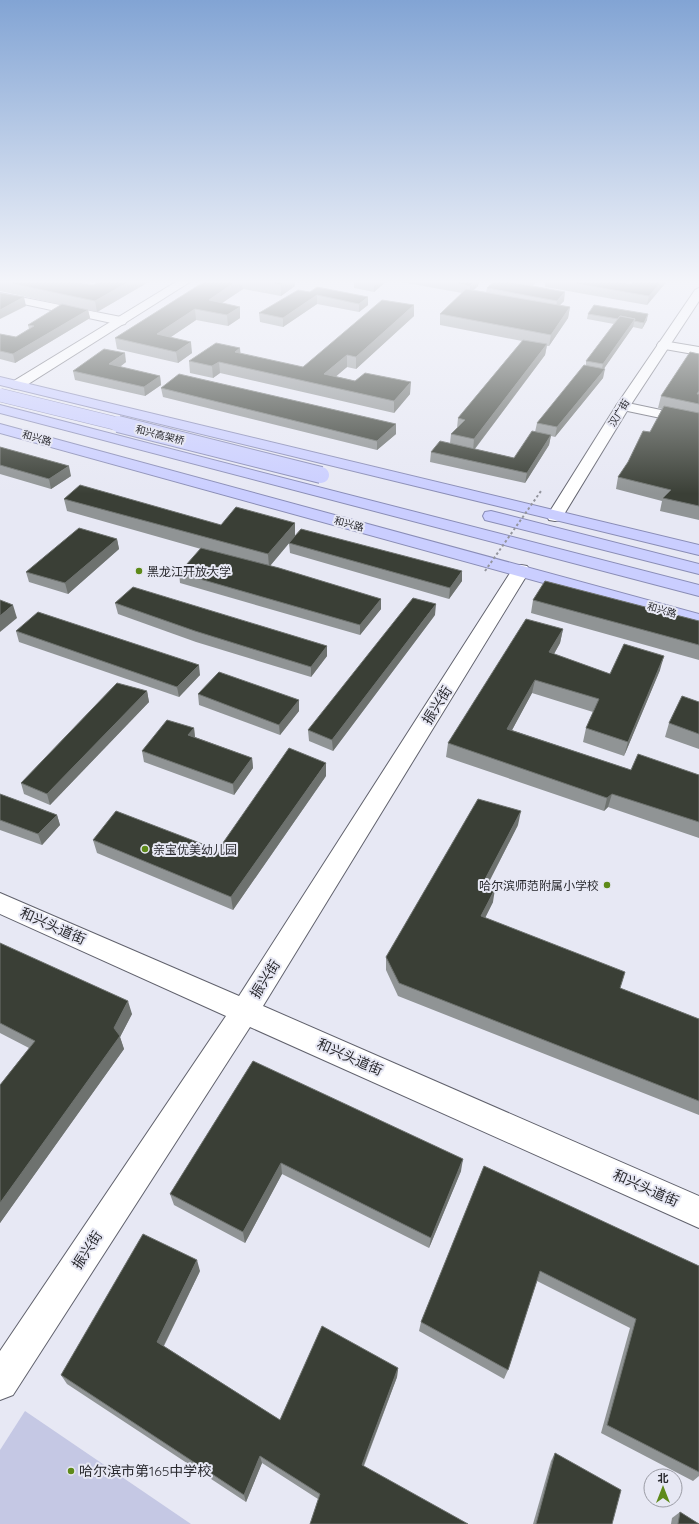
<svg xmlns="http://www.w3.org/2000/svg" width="699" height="1524" font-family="Quicksand,'Noto Sans SC',sans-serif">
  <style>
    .green { fill: #c5c8e4 }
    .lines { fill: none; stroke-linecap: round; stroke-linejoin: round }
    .minor-casing { stroke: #61626d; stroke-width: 2 }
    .tertiary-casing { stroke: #61626d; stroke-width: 2 }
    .trunk-casing { stroke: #8a8db6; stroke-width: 2 }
    .minor { fill: #fff; fill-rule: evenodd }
    .tertiary { fill: #fff; fill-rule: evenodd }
    .trunk { fill: #caceff; fill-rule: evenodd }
    .trunk-bridge-far1-casing { stroke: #8a8db6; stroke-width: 14; stroke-linecap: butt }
    .trunk-bridge-casing { stroke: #8a8db6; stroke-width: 18; stroke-linecap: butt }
    .path-bridge { stroke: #94959e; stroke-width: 2; stroke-dasharray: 2.5 2.5; stroke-linecap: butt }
    .trunk-bridge-far1 { stroke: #caceff; stroke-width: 13 }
    .trunk-bridge { stroke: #caceff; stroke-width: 16 }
    .wall { fill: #909495 }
    .shaded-wall { fill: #6e726f }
    .building { fill: #3a3f36; stroke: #6e726f }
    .poi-dot { fill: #5e8a19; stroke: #e7e8f4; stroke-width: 1.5 }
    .labels { text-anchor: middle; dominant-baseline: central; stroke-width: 4; stroke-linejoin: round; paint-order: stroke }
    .far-street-label { font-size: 10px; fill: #2a2a2f; stroke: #e7e8f4 }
    .poi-label { font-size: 12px; fill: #2a2a2f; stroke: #e7e8f4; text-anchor: start }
    .near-street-label { font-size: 14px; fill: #2a2a2f; stroke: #e7e8f4 }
    .near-poi-label { font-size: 14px; fill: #2a2a2f; stroke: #e7e8f4; text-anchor: start }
  </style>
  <rect width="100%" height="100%" fill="#e7e8f4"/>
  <path class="green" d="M25,1411L191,1524H0V1450Z"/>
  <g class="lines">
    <g class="minor-casing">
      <g id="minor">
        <path d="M0,293L121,317L125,318L127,321L125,324L121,325L0,299Z"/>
        <path d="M663,341L699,347V355L659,348L657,345L659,342Z"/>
        <path d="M623,402L699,418V426L618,409L616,406L618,403Z"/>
      </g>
    </g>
    <g class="tertiary-casing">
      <g id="tertiary">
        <path d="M179,280H193L22,388L17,389L12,388L10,385L12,382Z"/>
        <path d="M699,288V301L630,406L563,516L561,520L555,521L549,520L547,516L616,406L695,290Z"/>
        <path d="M521,565L527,566L530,570L263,1006L699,1196V1228L250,1027L13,1395L0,1400V1351L226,1016L0,914V893L239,996L512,570L515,566Z"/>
      </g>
    </g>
    <g class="trunk-casing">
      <g id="trunk">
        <path d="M0,377L699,545V555L0,385Z"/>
        <path d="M0,405L699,585V596L0,413Z"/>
        <path d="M0,424L699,614V626L0,433Z"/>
        <path d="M491,511L699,564V574L485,520L483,516L485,512Z"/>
      </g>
    </g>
    <use href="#minor" class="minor"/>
    <use href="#tertiary" class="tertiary"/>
    <use href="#trunk" class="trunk"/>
    <g class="trunk-bridge-far1-casing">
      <path id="trunk-bridge-far1" d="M0,395L122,425"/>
    </g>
    <g class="trunk-bridge-casing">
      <path id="trunk-bridge" d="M118,424L321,475"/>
    </g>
    <path class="path-bridge" d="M485,571L541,491"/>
    <use href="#trunk-bridge-far1" class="trunk-bridge-far1"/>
    <use href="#trunk-bridge" class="trunk-bridge"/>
  </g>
  <g class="wall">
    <path d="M0,280L93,285L101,280H152L97,312L88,310L90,318L15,363L0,359V334L16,337L29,329L28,325L62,305L0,291Z"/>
    <path d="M207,280H295V286L281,296L243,289L222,303L240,318L228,326L196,320L171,337L192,353L178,363L117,349L115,338Z"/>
    <path d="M354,280H388L374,292L354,288Z"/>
    <path d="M401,280H479L478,286L474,290L486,292L487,288L564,301L560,305L570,307L568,318L549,346H547L545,355L475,449L514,458L535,432L537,423L586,365V361L614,324L587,319L588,314L647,320L642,329L633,327L604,368L603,378L555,437L551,436L549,445L525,483L430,462L431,452L450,443L451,434L457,428L458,418L522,341L440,325V314L462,293L401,282Z"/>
    <path d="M500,280H538L532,286Z"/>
    <path d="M546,280H612L631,284L634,280H668L647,305L545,287Z"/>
    <path d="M310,292L368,297V305L359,312L317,304L283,327L260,322L259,313Z"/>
    <path d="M414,305V316L356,369L347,367L335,376L410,394L394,413L220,373L213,378L190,373L189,361L240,348V354L303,367Z"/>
    <path d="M699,354V520L660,511L662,501L616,489L618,477L650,432L662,409L658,408L661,396Z"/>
    <path d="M126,362L120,367L160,376L161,385L145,396L75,380L73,371Z"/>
    <path d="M161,388L396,424V434L377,450L163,397Z"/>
    <path d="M0,447L71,476L51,489L0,474Z"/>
    <path d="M64,499L221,525L295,536L462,581L449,599L290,553L289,543L290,542L270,566L381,599V609L360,635L180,583L179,573L201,549L67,511Z"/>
    <path d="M117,539L119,549L68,594L29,582L26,572Z"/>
    <path d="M533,600L699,621V660L531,613Z"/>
    <path d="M115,603L327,646V656L311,677L196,642L118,614Z"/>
    <path d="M435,615L333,751L309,741L308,730Z"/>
    <path d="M563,629L560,643L554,654L610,674L660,670L624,756L583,742L586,728L593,712L532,693L512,730L631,770L699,775V838L608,807L604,811L446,757L448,743Z"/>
    <path d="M16,631L200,675L179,697L19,642Z"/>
    <path d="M147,691L149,702L50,805L24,794L21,783Z"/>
    <path d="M198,694L299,700V711L280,735L199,705Z"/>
    <path d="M699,702V749L665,737L669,723Z"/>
    <path d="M194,728L195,737L252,758L253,768L234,795L144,762L142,751Z"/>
    <path d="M326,776L233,910L97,853L93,840L218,850Z"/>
    <path d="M0,794L57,815L60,825L42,845L0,830Z"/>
    <path d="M518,825L486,888L493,902L485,918L620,988L699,1019V1115L398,996L386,970V957Z"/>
    <path d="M0,943L132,1014L120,1037L124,1049L0,1223V1085L29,1048L0,1033Z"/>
    <path d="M253,1061L461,1171L429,1248L282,1174L245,1243L174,1205L170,1194Z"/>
    <path d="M484,1166L699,1266V1476L693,1481L601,1433L630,1328L537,1281L508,1370L504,1379L419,1331L421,1322Z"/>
    <path d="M200,1271L164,1346L280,1420L398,1368L397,1377L364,1466L318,1499L262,1463L246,1502L67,1384L61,1375Z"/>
    <path d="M555,1453L612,1524H533L551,1461Z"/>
    <path d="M680,1512L699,1524H671L672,1518Z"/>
  </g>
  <g class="shaded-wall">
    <path d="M132,280H152L97,312L95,301Z"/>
    <path d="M238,280H242L243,289L210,311L209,300Z"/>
    <path d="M287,280H295V286L281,296V285Z"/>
    <path d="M375,280H388L374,292V281Z"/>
    <path d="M476,280H479L478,286L469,294L470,286Z"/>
    <path d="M533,280H538L532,286Z"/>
    <path d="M663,280H668L647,305L649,296Z"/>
    <path d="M565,292L564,301L556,309L557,301Z"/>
    <path d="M317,295V304L283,327V318Z"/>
    <path d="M24,297L26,306L0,319V310Z"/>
    <path d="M368,297V305L359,312V304Z"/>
    <path d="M414,305V316L356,369V357Z"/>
    <path d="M240,307V318L228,326L227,315Z"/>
    <path d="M570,307L568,318L549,346L551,335Z"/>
    <path d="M195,309L196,320L159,345L157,334Z"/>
    <path d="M88,310L90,318L15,363L13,354Z"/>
    <path d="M648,314L647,320L642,329L644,323Z"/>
    <path d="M635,319L633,327L601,373L603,364Z"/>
    <path d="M191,342L192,353L178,363L176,352Z"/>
    <path d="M547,344L545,355L473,451L474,439Z"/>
    <path d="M240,348L241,359L235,352Z"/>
    <path d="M125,353L126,362L111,373L109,364Z"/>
    <path d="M347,355V367L325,386L324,374Z"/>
    <path d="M219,362L220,373L213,378L212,366Z"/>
    <path d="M605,369L603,378L555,437L557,427Z"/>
    <path d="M160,376L161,385L145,396L144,387Z"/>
    <path d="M411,382L410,394L394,413V401Z"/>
    <path d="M396,424V434L377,450V441Z"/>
    <path d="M551,435L549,445L525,483L527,473Z"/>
    <path d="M69,466L71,476L51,489L49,479Z"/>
    <path d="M295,523V536L269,567L268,554Z"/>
    <path d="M117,539L119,549L68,594L65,583Z"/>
    <path d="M462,571V581L449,599L450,588Z"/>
    <path d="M381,599V609L360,635V625Z"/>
    <path d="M436,604L435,615L333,751L332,740Z"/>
    <path d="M13,605L17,618L0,632V616Z"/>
    <path d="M563,629L560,643L547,666L549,652Z"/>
    <path d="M327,646V656L311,677V667Z"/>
    <path d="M664,656L660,670L624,756L628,742Z"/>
    <path d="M199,665L200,675L179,697L177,687Z"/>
    <path d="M535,680L532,693L505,743L507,729Z"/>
    <path d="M147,691L149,702L50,805L47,794Z"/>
    <path d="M299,700V711L280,735L279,725Z"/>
    <path d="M194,728L195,738L188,735Z"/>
    <path d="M252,758L253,768L234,795L233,784Z"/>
    <path d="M326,763V776L233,910L231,897Z"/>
    <path d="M612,794L608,807L604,811L607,798Z"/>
    <path d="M521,811L518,825L479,901L481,887Z"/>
    <path d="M57,815L60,825L42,845L38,834Z"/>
    <path d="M495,889L493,902L479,930L481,916Z"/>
    <path d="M128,1001L132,1014L120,1037L124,1049L0,1223V1203L114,1028Z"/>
    <path d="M463,1159L461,1171L429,1248L431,1238Z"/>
    <path d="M281,1163L282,1174L245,1243L243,1232Z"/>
    <path d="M197,1260L200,1271L161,1351L157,1342Z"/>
    <path d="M398,1368L397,1377L361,1472L362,1465Z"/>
    <path d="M260,1456L262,1463L246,1502L244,1495Z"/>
  </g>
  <g class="building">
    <path d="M0,280H68L93,285L101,280H132L95,301L0,281Z"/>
    <path d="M207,280H238L209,300L240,307L227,315L195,309L157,334L191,342L176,352L115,338Z"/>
    <path d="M256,280H287L281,285Z"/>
    <path d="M441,280H476L470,286Z"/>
    <path d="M495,280H500L565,292L557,301L487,288Z"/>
    <path d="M555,280H612L631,284L634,280H663L649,296Z"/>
    <path d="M317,287L368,297L359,304L317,295L283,318L259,313L298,290L310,292Z"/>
    <path d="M466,289L570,307L551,335L440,314Z"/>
    <path d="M0,293L24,297L0,310Z"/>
    <path d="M382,300L414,305L356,357L347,355L324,374L355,381L365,373L411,382L394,401L219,362L212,366L189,361L216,343L240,348L235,352L303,367Z"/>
    <path d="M62,304L88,310L13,354L0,351V334L16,337L34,326L28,325Z"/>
    <path d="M594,305L648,314L644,323L634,321L635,319L620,316L618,319L588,314Z"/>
    <path d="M620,316L635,319L603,364L586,361Z"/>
    <path d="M523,340L547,344L474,439L451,434L465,420L458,418Z"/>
    <path d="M104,349L125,353L109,364L160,376L144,387L73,371Z"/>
    <path d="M690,352L699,354V391L697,394H699V404L661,396Z"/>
    <path d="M584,365L605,369L557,427L537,423Z"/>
    <path d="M179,374L396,424L377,441L161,388Z"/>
    <path d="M664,406L699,413V506L663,498L671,490L618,477L628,462L643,431L650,432Z"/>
    <path d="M532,431L551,435L527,473L431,452L440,441L514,458Z"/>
    <path d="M0,447L69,466L49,479L0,465Z"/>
    <path d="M80,485L221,525L236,507L295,523L268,554L64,499Z"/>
    <path d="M79,528L117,539L65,583L26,572Z"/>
    <path d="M301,529L462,571L450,588L289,543Z"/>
    <path d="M201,548L279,568L381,599L360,625L179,573Z"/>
    <path d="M545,581L699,621V645L533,600Z"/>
    <path d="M133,587L327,646L311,667L195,631L115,603Z"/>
    <path d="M413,598L436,604L332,740L308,730Z"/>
    <path d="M0,600L13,605L0,616Z"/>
    <path d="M38,612L199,665L177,687L16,631Z"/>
    <path d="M526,619L563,629L549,652L610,674L624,644L664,656L628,742L586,728L599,699L535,680L507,729L631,770L638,754L699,775V822L612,794L607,798L448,743Z"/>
    <path d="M219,672L299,700L279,725L198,694Z"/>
    <path d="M117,683L147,691L47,794L21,783Z"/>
    <path d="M682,696L699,702V734L669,723Z"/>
    <path d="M167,720L194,728L188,735L252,758L233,784L142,751Z"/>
    <path d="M289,748L326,763L231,897L93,840L116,811L218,850Z"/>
    <path d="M0,794L57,815L38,834L0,820Z"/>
    <path d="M478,799L521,811L481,887L495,889L481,916L625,972L620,988L699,1019V1101L399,983L386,957Z"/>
    <path d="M0,943L128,1001L114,1028L120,1036L0,1203V1085L35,1041L0,1023Z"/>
    <path d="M253,1061L463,1159L431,1238L281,1163L243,1232L170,1194Z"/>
    <path d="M484,1166L699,1266V1472L607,1425L636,1319L540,1271L508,1370L421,1322Z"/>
    <path d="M143,1234L197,1260L157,1342L280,1420L322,1326L398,1368L362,1465L468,1524H310L320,1494L260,1456L244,1495L61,1375Z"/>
    <path d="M555,1453L621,1490L612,1524H536Z"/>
    <path d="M680,1512L699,1524H678Z"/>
  </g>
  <linearGradient id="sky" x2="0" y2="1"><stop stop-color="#82a4d4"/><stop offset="0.57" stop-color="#f4f5fa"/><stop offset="1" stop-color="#f4f5fa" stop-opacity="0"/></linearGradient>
  <rect width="699" height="494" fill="url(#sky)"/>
  <g class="poi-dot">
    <circle cx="139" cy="571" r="4"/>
    <circle cx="145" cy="849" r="4"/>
    <circle cx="607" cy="885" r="4"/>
    <circle cx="71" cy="1471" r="4"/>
  </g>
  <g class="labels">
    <g class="far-street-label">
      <text transform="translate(619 413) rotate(-58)">汉广街</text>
      <text transform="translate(160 435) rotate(14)">和兴高架桥</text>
      <text transform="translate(37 438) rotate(16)">和兴路</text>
      <text transform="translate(349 524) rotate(15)">和兴路</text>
      <text transform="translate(662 610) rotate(16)">和兴路</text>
    </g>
    <g class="poi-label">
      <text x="147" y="571">黑龙江开放大学</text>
      <text x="153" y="849">亲宝优美幼儿园</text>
      <text x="599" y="885" text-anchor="end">哈尔滨师范附属小学校</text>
    </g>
    <g class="near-street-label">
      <text transform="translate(437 705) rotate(-58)">振兴街</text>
      <text transform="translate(53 926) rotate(24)">和兴头道街</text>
      <text transform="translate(265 979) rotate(-58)">振兴街</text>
      <text transform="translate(350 1057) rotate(24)">和兴头道街</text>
      <text transform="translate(646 1188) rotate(24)">和兴头道街</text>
      <text transform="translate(87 1250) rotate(-57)">振兴街</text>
    </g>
    <g class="near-poi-label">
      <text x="79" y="1471">哈尔滨市第165中学校</text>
    </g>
  </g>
  <g transform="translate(663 1488)"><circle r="19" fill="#e7e8f4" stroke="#9b9ca5"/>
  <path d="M0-3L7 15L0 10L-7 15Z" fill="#5e8a19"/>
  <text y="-6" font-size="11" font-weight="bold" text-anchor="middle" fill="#2a2a2f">北</text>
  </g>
</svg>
